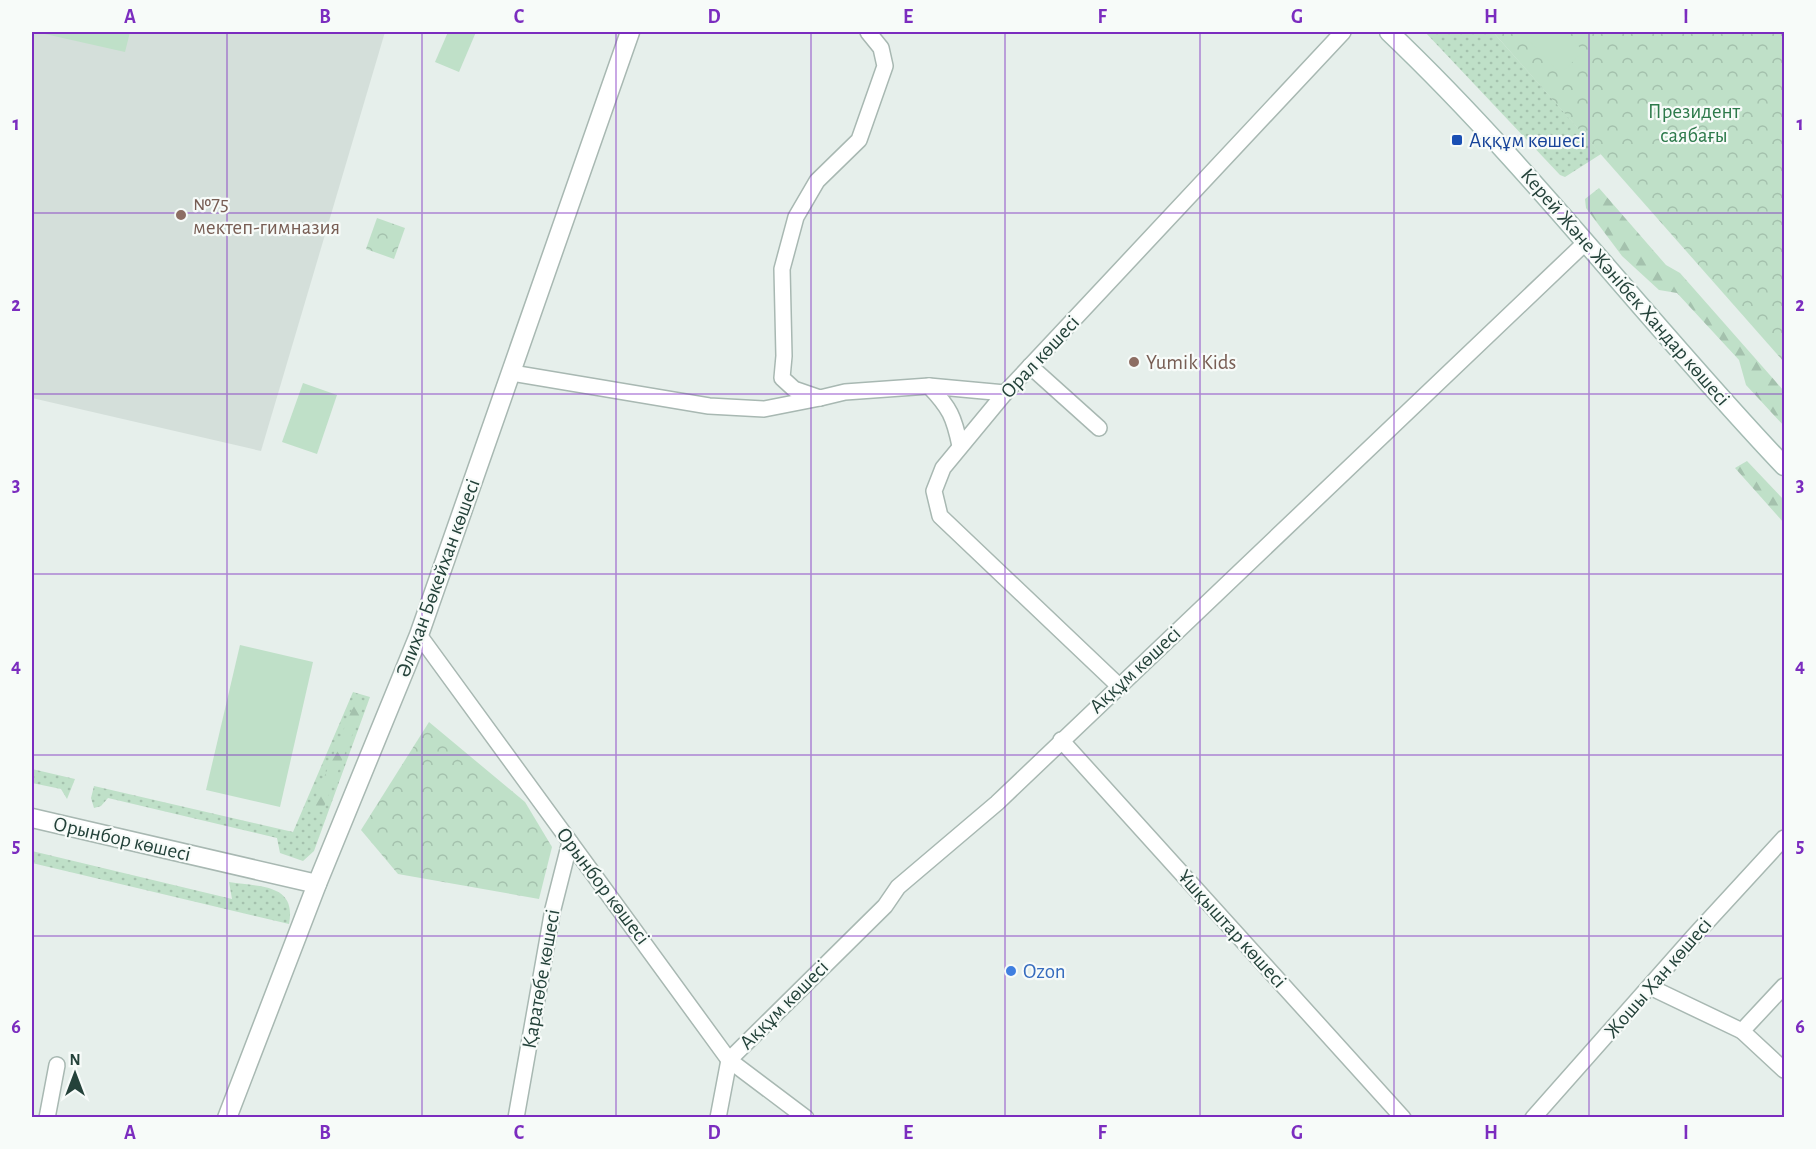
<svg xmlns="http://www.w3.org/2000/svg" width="1816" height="1149" font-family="'Alegreya Sans',sans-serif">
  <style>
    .built { fill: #d4dfda }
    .grass { fill: url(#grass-dots) }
    .forest { fill: url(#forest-firs) }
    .park { fill: url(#park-crowns) }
    .garden { fill: #bfe0c8 }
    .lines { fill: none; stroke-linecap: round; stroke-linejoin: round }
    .minor-casing { stroke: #a8b8b2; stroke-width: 18 }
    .tertiary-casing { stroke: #a8b8b2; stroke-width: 21 }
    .secondary-casing { stroke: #a4bbb3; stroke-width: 21 }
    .minor { stroke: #fff; stroke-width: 15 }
    .tertiary { stroke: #fff; stroke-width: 18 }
    .secondary { stroke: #fff; stroke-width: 18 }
    .grid { fill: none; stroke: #7b2cbf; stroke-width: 1.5; stroke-opacity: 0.55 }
    .transit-dot { fill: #1a4fb4; stroke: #f7fbf9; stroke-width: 2 }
    .education-dot { fill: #8d6e63; stroke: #f7fbf9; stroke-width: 2 }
    .shop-dot { fill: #3f7fe0; stroke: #f7fbf9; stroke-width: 2 }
    .labels { text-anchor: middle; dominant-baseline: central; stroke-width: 4.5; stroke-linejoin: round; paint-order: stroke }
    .park-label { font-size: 21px; fill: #2d7a4b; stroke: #f7fbf9 }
    .transit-label { font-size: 21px; fill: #164399; stroke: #f7fbf9; text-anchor: start }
    .education-label { font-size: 21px; fill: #785e54; stroke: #f7fbf9; text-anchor: start }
    .street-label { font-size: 21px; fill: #24423a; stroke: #f7fbf9 }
    .shop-label { font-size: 21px; fill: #366cbe; stroke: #f7fbf9; text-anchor: start }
    .neatline { fill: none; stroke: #7b2cbf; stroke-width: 2 }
    .grid-label { font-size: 20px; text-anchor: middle; font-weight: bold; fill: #7b2cbf }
  </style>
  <defs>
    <pattern id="grass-dots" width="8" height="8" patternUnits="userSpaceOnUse" patternTransform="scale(1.5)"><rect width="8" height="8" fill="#bfe0c8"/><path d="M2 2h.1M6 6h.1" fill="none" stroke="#a4c1ad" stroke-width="1.8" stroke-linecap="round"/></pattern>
    <pattern id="forest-firs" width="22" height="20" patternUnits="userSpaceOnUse" patternTransform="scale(1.5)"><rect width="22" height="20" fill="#bfe0c8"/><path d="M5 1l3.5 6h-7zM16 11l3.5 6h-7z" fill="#a4c1ad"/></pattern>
    <pattern id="park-crowns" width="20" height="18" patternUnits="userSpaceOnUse" patternTransform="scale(1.5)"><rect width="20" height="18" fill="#bfe0c8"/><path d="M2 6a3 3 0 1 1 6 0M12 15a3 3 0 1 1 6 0" fill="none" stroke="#a4c1ad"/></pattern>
  </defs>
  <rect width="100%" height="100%" fill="#e6efeb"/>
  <path class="built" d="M32,32H385L261,451L32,398Z"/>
  <g class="grass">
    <path d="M1425,32H1493L1601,154L1565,177L1560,175Z"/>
    <path d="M353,692L370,697L314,851L303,861L280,853L277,838L108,798L101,806L94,808L91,798L94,786L293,832Z"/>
    <path d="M32,769L75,779L67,799L61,789L32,783Z"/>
    <path d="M32,851L232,899L229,882C259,887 297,883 289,924L32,863Z"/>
  </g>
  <g class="forest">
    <path d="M1599,188L1666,265L1680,273L1784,391V426L1746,385L1739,360L1677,293L1659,290L1622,256L1586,208L1585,199Z"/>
    <path d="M1747,461L1784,500V523L1735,468Z"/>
    <path d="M357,697L365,702L322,812L311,809Z"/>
  </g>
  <g class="park">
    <path d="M1493,32H1784V362Z"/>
    <path d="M377,218L405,228L394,259L366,249Z"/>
    <path d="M429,722L525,802L552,847L539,899L398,874L361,830Z"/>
  </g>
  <g class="garden">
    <path d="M36,32H130L125,52Z"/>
    <path d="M448,32H476L459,72L435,62Z"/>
    <path d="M1521,32H1566L1583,51L1561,74Z"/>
    <path d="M303,383L337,395L317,454L282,442Z"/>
    <path d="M240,645L313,662L280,807L206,790Z"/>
  </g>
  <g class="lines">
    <g class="minor-casing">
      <g id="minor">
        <path d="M868,32L881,48L885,66L859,140L817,181L796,217L782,269L784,356L782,378L794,389L820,398L845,392L929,386L1005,393"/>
        <path d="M1030,366L1099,428"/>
        <path d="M512,373L709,406L764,409L820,398"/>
        <path d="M929,386C950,408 954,417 960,446"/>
        <path d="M419,635L729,1060L806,1118"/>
        <path d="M1119,686L940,516L934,491L943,468L1005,393L1343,32"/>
        <path d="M1061,740L1403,1118"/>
        <path d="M1784,986L1742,1031L1784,1070"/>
        <path d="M1650,987L1742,1031"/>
        <path d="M47,1118L57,1065"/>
        <path d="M516,1118L553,909L570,842"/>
        <path d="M718,1118L729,1060L885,906L898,887L997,803L1586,242"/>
        <path d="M1533,1118L1694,936L1784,838"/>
      </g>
    </g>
    <g class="tertiary-casing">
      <g id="tertiary">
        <path d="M32,818L317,884"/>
        <path d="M227,1118L317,884L419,635L630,32"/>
      </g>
    </g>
    <g class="secondary-casing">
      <path id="secondary" d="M1389,32C1531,167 1649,324 1784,466"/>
    </g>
    <use href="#minor" class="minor"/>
    <use href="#tertiary" class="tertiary"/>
    <use href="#secondary" class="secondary"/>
  </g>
  <path class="grid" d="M227,32V1118M422,32V1118M616,32V1118M811,32V1118M1005,32V1118M1200,32V1118M1394,32V1118M1589,32V1118M32,213H1784M32,394H1784M32,574H1784M32,755H1784M32,936H1784"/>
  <rect class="transit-dot" x="1451" y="134" width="12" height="12" rx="3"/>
  <g class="education-dot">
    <circle cx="181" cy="215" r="6"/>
    <circle cx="1134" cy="362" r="6"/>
  </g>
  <circle class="shop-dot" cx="1011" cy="971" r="6"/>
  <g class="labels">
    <g class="park-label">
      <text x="1694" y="111">Президент<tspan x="1694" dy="24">саябағы</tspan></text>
    </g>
    <g class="transit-label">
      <text x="1469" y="140">Аққұм көшесі</text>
    </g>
    <g class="education-label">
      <text x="193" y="203">№75<tspan x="193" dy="24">мектеп-гимназия</tspan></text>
      <text x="1146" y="362">Yumik Kids</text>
    </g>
    <g class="street-label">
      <text transform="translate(1625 287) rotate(49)">Керей Және Жәнібек Хандар көшесі</text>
      <text transform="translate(1040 357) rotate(-47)">Орал көшесі</text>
      <text transform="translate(438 578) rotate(-70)">Әлихан Бөкейхан көшесі</text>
      <text transform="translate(1135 670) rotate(-43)">Аққұм көшесі</text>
      <text transform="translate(122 839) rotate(13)">Орынбор көшесі</text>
      <text transform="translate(603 886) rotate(53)">Орынбор көшесі</text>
      <text transform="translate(1232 929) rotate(48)">Ұшқыштар көшесі</text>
      <text transform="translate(1658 978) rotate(-49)">Жошы Хан көшесі</text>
      <text transform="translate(541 979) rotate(-80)">Қаратөбе көшесі</text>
      <text transform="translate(784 1005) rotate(-45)">Аққұм көшесі</text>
    </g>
    <g class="shop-label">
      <text x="1023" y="971">Ozon</text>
    </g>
  </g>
  <rect width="1816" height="1149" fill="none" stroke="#f7fbf9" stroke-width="66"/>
  <g transform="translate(75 1074)" stroke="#f7fbf9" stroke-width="4.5" paint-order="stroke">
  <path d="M0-4.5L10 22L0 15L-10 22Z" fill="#24423a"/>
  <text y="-9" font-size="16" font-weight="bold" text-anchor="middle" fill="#24423a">N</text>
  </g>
  <rect x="33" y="33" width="1750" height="1083" class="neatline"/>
  <g class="grid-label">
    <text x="130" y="23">A</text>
    <text x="325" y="23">B</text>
    <text x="519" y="23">C</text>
    <text x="714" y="23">D</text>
    <text x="908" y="23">E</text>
    <text x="1102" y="23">F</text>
    <text x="1297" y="23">G</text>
    <text x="1491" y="23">H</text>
    <text x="1686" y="23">I</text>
    <text x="16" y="130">1</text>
    <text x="1800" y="130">1</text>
    <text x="16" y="311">2</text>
    <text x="1800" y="311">2</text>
    <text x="16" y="491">3</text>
    <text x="1800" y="491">3</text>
    <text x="16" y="672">4</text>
    <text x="1800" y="672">4</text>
    <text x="16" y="852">5</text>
    <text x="1800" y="852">5</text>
    <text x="16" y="1033">6</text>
    <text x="1800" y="1033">6</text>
    <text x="130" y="1139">A</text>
    <text x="325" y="1139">B</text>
    <text x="519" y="1139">C</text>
    <text x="714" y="1139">D</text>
    <text x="908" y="1139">E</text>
    <text x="1102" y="1139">F</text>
    <text x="1297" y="1139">G</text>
    <text x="1491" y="1139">H</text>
    <text x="1686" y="1139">I</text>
  </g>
</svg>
